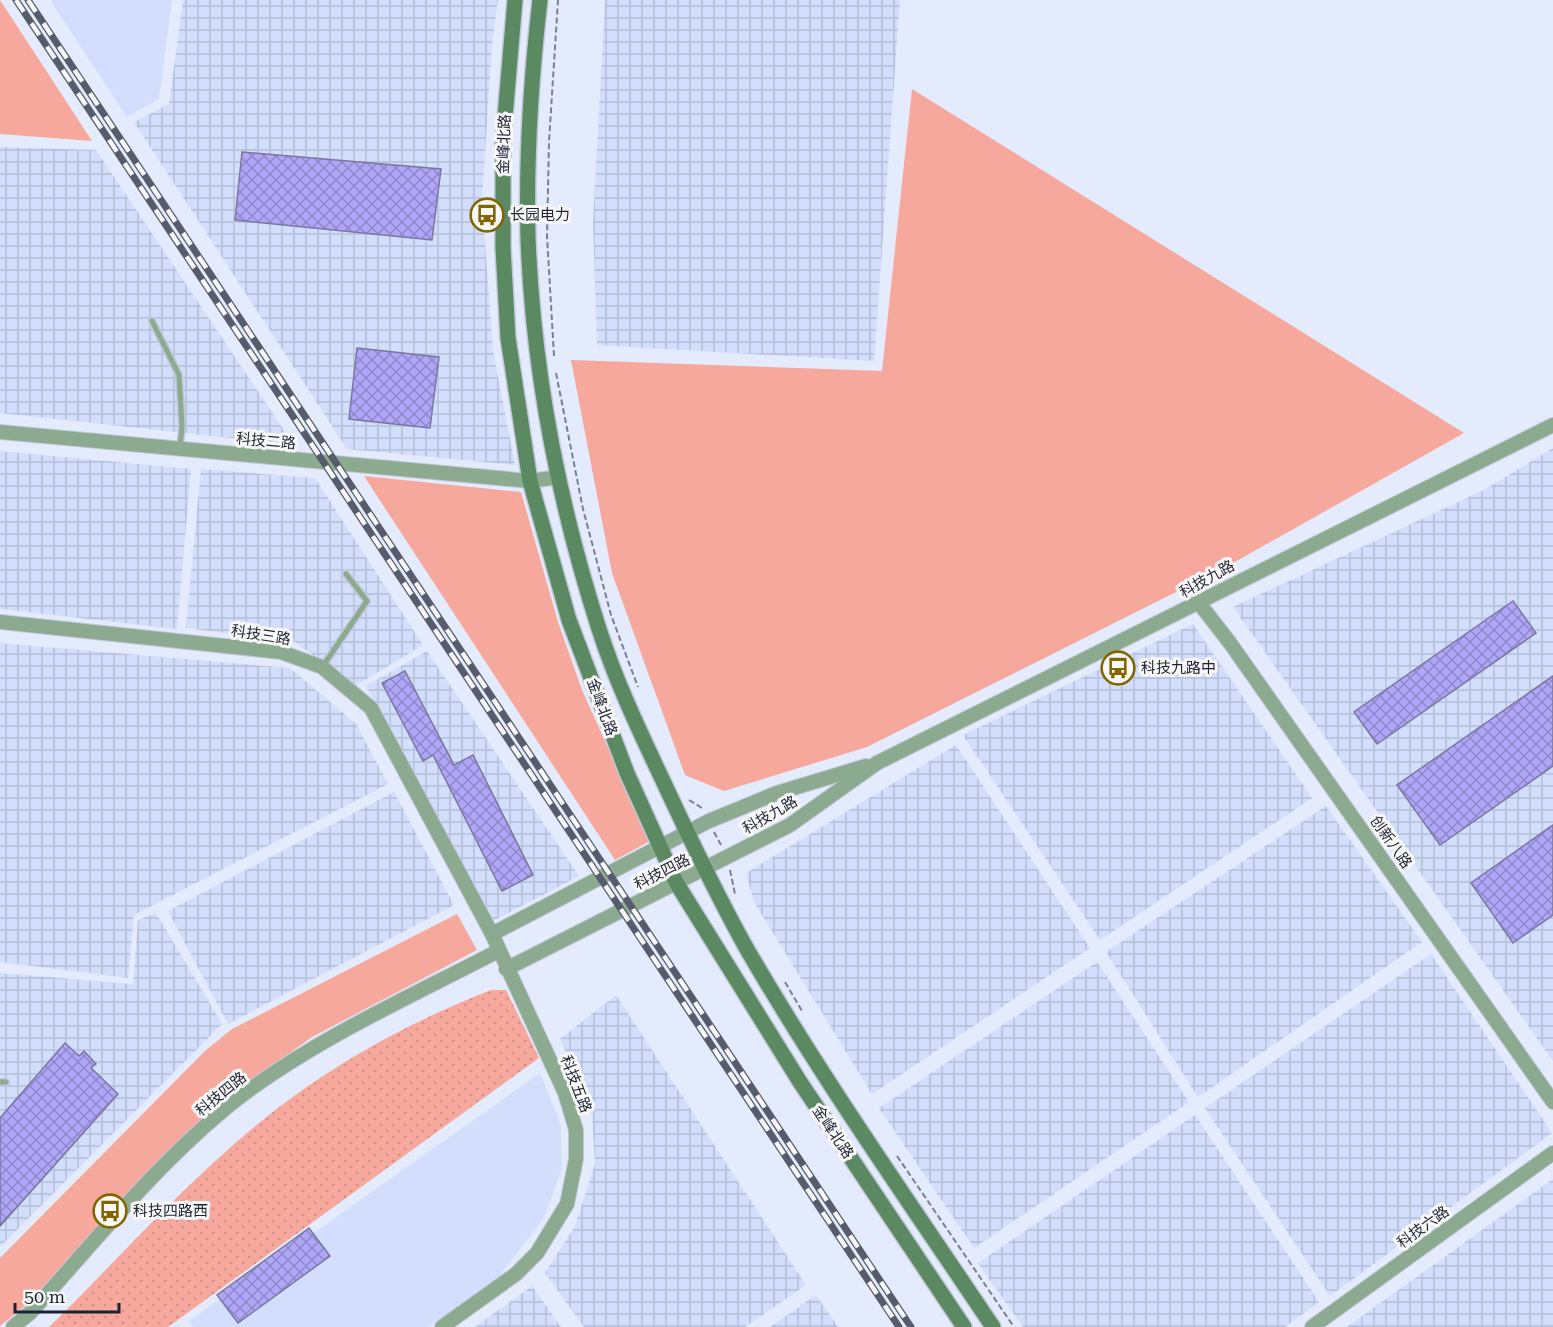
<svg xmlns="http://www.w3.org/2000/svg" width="1553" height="1327" font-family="'Roboto Serif','Noto Sans SC',serif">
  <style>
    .built { fill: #d2defb }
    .industrial { fill: url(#industrial-grid) }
    .grass { fill: #f6a89d }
    .park { fill: url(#park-dots) }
    .building { fill: url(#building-cross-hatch); stroke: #7a779f; stroke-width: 1.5 }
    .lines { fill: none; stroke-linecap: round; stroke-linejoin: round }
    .service-casing { stroke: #c0c7d8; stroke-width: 8 }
    .tertiary-casing { stroke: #c0c7d8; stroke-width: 16 }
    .secondary-casing { stroke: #c0c7d8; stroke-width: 18 }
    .path { stroke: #7a8090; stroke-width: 2; stroke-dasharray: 6 3; stroke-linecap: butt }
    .service { stroke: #8baa8f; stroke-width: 5 }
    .tertiary { stroke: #8baa8f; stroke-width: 14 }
    .secondary { stroke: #5b8a62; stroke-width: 15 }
    .rail-casing { stroke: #565c6c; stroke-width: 7 }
    .rail { stroke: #f8f8f8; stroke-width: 4.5; stroke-dasharray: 14; stroke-linecap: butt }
    .labels { text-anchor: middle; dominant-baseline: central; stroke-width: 6; stroke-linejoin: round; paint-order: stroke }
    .street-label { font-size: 15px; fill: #1d2332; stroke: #f8f8f8 }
    .poi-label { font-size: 15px; fill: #1d2332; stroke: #f8f8f8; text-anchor: start }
  </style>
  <defs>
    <pattern id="industrial-grid" width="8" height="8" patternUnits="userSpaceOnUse" patternTransform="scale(1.5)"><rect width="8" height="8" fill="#d2defb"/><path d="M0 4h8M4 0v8" fill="none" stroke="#b4bed8"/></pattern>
    <pattern id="park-dots" width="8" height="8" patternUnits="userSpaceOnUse" patternTransform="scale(1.5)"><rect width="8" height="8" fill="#f6a89d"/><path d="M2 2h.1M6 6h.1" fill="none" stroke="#d29088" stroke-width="1.8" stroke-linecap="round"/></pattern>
    <pattern id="building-cross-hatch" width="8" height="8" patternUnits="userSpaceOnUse" patternTransform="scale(1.5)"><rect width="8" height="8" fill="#afa6f8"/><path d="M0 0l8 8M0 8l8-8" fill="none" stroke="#8e87c9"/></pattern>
  </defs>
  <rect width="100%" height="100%" fill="#e4ebfc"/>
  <g class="built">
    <path d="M50,0H172L159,99L127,117Z"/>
    <path d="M540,1073L561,1125L562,1169L544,1218L498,1278L428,1327H193L189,1321Z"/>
  </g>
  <g class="industrial">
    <path d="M183,0H498L492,45L482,201L493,351L515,465L347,449L134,122L169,104Z"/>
    <path d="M605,0H900L874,361L597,345L593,222Z"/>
    <path d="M0,147L96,150L294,445L0,413Z"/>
    <path d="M1553,448V1061L1233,607L1484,490Z"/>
    <path d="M0,451L191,469L177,629L0,609Z"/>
    <path d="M201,469L315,478L423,645L355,686L295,642L186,628Z"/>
    <path d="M1193,624L1312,798L1100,940L963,735Z"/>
    <path d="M0,643L290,668L356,724L388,784L134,915L128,978L0,962Z"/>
    <path d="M427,651L579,876L493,921L366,686Z"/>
    <path d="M956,745L1090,948L872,1094L754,902L746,873Z"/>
    <path d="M394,792L454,905L228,1024L168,911Z"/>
    <path d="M1326,806L1422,942L1198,1097L1106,952Z"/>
    <path d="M156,913L222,1024L0,1247V973L133,984L138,920Z"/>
    <path d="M1431,954L1552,1133L1330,1296L1205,1108Z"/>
    <path d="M1097,962L1189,1102L974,1248L879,1108Z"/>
    <path d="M616,995L806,1285L745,1327H584L545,1273L575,1226L595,1164L592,1115L560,1039Z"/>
    <path d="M1195,1115L1319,1302L1285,1327H1023L978,1263Z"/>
    <path d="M1553,1179V1327H1347Z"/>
    <path d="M532,1286L561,1327H475Z"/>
    <path d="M816,1295L838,1327H770Z"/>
  </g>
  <g class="grass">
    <path d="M0,0L92,141L0,134Z"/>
    <path d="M912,89L1464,433L1226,567L867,747L724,791L685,775L612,573L571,360L882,371Z"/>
    <path d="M364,476L521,492L558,622L582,690L650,841L615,860Z"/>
    <path d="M457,914L477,950L312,1037L233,1093L162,1157L27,1304L0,1326V1258L205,1051L232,1029Z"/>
  </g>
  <path class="park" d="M491,990H506L539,1058L168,1327H49C122,1256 189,1178 269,1115C336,1062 412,1021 491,990Z"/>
  <g class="building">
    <path d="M242,152L441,169L432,240L235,220Z"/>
    <path d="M357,348L439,357L430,428L349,419Z"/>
    <path d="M1513,601L1536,633L1377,744L1354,712Z"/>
    <path d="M405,671L454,765L473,755L533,875L502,891L433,755L423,761L382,683Z"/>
    <path d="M1553,676V766L1440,845L1397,785Z"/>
    <path d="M1553,825V915L1513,943L1471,883Z"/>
    <path d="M65,1043L79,1056L84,1051L96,1064L91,1068L118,1094L0,1226V1118Z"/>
    <path d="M309,1228L330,1256L238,1323L217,1295Z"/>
  </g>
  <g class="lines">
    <g class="service-casing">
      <g id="service">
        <path d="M152,321L179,375L182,426L180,448"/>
        <path d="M323,666L367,601L346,574"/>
        <path d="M0,1082H6"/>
      </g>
    </g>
    <g class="tertiary-casing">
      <g id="tertiary">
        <path d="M0,432L530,481L559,477"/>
        <path d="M1199,603L1230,643L1553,1102"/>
        <path d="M0,622L281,652L322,667L371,708L492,934L565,1093L576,1130V1159L567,1204L537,1253L516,1274L442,1327"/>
        <path d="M492,934L709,821L777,793L866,766"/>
        <path d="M506,969L790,825L877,763L1553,425"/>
        <path d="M13,1327L31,1312C97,1239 160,1160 237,1099C317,1038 410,997 498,951"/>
        <path d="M1312,1327L1553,1153"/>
      </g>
    </g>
    <g class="secondary-casing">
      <g id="secondary">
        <path d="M515,0L503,140V248L508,338L530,481L569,620L627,773L677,884L800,1082L964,1327"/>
        <path d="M540,0C531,78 526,160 528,238C533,370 559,504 599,629C616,682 640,732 664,783C690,839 717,896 748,951C823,1080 910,1203 993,1327"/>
      </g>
    </g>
    <g class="path">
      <path d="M554,356L547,236L549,142L558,0"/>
      <path d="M556,373L583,509L611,615L638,687"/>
      <path d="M689,800L702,808"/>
      <path d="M714,832L721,845"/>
      <path d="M730,870L735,894"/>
      <path d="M785,982L802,1011"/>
      <path d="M897,1156L1014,1327"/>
    </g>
    <use href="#service" class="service"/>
    <use href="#tertiary" class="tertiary"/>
    <use href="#secondary" class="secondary"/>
    <g class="rail-casing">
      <g id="rail">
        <path d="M16,0L899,1327"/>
        <path d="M28,0L911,1327"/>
      </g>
    </g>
    <use href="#rail" class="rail"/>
  </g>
  <defs>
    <g id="bus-ring" transform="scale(1.725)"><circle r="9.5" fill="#f8f8f8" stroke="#846600" stroke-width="1.5"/><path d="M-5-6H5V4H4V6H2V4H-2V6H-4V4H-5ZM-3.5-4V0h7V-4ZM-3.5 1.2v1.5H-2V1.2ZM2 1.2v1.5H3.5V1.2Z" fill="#846600"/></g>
  </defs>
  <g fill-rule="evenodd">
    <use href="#bus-ring" x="487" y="215"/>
    <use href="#bus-ring" x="1118" y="668"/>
    <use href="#bus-ring" x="110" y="1211"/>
  </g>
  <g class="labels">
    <g class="street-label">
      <text transform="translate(504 144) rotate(-88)">金峰北路</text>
      <text transform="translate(266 441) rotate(5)">科技二路</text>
      <text transform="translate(1207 579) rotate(-29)">科技九路</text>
      <text transform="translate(261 635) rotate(9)">科技三路</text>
      <text transform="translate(602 707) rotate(70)">金峰北路</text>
      <text transform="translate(770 815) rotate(-30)">科技九路</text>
      <text transform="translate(1391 842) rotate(55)">创新八路</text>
      <text transform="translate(662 872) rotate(-27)">科技四路</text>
      <text transform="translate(576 1084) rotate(69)">科技五路</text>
      <text transform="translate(221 1094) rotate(-39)">科技四路</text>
      <text transform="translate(833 1132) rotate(56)">金峰北路</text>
      <text transform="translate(1423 1227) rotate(-36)">科技六路</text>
    </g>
    <g class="poi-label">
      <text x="510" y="215">长园电力</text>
      <text x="1141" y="668">科技九路中</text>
      <text x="133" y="1211">科技四路西</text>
    </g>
  </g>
  <path d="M15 1303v9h104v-9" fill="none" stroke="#1d2332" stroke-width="3"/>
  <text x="24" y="1303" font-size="18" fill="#1d2332" stroke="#f8f8f8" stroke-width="4.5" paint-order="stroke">50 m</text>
</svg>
